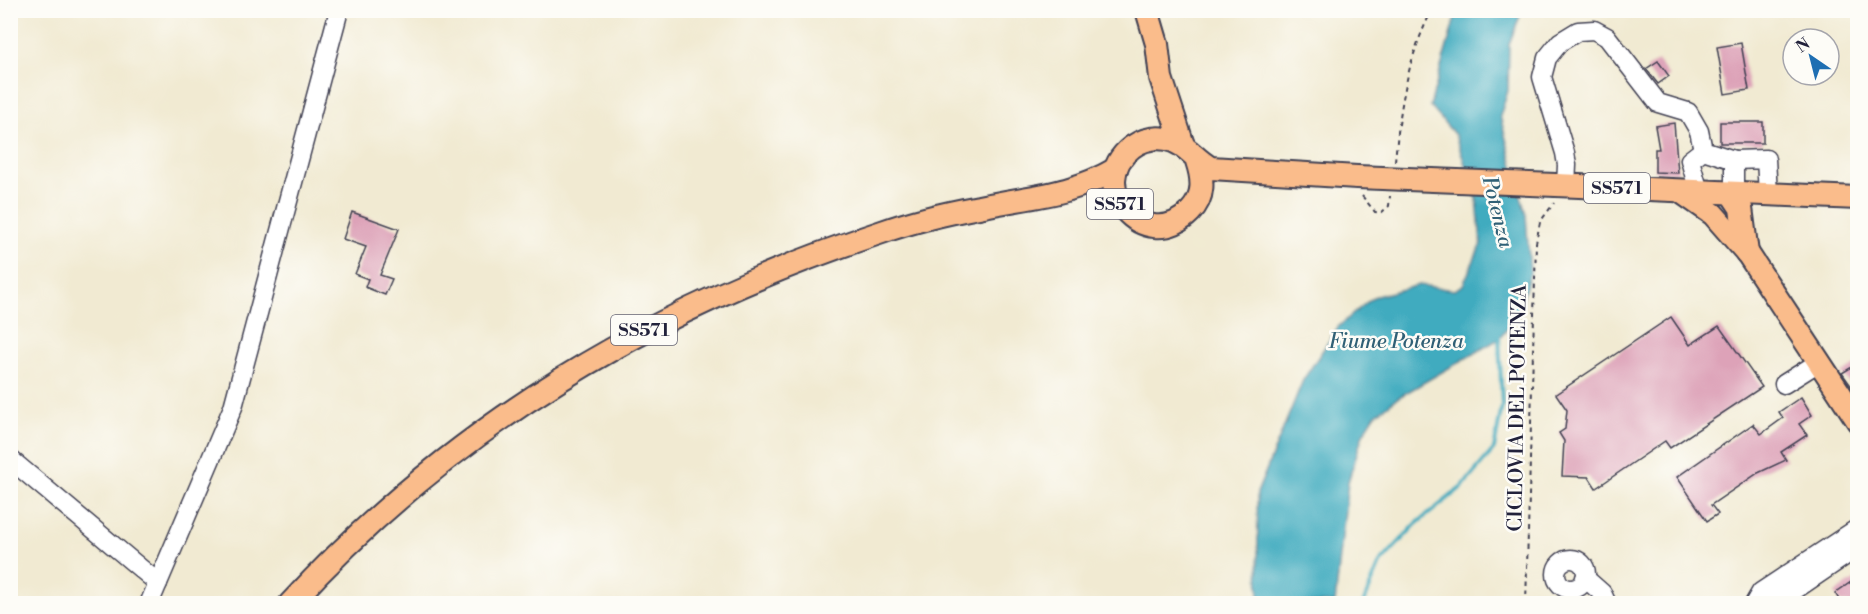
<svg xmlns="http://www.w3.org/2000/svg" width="1868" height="614" font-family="'Libre Bodoni',serif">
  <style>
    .water { fill: #40abbf; stroke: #31667d; stroke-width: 1.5 }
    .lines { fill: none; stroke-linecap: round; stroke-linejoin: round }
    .stream { stroke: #40abbf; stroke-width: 4 }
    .building { fill: #dda2b8 }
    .minor-casing { stroke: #414052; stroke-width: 21 }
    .major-casing { stroke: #414052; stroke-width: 26 }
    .path { stroke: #414052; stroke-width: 2; stroke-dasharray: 4.5 4.5; stroke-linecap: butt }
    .minor { stroke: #fff; stroke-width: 18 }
    .major { stroke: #fabc8b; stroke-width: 22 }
    .major-bridge-casing { stroke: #414052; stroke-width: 26; stroke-linecap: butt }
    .major-bridge { stroke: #fabc8b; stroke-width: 22 }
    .labels { text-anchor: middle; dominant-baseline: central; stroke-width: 5; stroke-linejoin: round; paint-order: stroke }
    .shield { fill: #fdfcf7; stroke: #646373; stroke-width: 1.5 }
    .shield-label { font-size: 18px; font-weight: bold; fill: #22223b }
    .street-label { font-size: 20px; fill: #22223b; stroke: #fdfcf7 }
    .water-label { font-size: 21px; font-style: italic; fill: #306076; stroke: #fdfcf7 }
  </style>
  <rect width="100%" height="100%" fill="#fdfcf7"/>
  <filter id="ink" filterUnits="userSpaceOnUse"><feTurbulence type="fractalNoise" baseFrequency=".0167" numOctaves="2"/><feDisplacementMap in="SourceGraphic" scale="12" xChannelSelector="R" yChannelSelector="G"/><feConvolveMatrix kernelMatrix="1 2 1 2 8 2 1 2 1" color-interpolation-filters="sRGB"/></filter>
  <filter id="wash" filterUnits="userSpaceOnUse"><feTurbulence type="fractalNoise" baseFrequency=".008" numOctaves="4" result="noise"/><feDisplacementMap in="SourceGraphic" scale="24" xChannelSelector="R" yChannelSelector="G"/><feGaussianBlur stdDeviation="1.35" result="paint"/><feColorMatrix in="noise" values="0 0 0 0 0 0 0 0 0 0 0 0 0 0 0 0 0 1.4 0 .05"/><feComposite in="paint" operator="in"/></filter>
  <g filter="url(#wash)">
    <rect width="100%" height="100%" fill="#f1ead2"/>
    <path class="water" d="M1457,11H1522L1509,44L1508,91L1500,116L1526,215L1530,273L1518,315L1499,339L1399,397L1375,415L1363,434L1348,482L1335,603H1259L1257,493L1303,380L1338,327L1373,297L1419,285L1454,290L1463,285L1481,244L1477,199L1455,135L1430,106Z"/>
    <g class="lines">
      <path class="stream" d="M1363,604L1380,563L1416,524L1462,487L1494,449L1502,406L1499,336"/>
    </g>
    <g id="blocks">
      <g class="building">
        <path d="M1741,43L1749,90L1725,94L1717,47Z"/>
        <path d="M1658,61L1669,76L1658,84L1646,69Z"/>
        <rect x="1720" y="122" width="43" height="21"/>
        <path d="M1674,123L1678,173L1655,172V149H1659L1655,126Z"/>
        <path d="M352,212L399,229L380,275L392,279L385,295L365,287L368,279L355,274L366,247L343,239Z"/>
        <path d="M1671,317L1690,345L1719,326L1762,387L1670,448L1665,441L1596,488L1589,477L1562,476L1564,441L1559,433L1565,429L1567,410L1556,394Z"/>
        <path d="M1857,364V383L1852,387L1842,373Z"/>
        <path d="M1801,397L1812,415L1799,424L1807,435L1781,452L1786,460L1758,473L1711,505L1718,514L1707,521L1677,477L1753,424L1761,434L1783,418L1779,412Z"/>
        <path d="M1857,578V603H1841L1835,593Z"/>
      </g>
    </g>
  </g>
  <g filter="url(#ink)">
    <use href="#blocks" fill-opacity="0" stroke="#414052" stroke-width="1.5"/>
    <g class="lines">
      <g class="minor-casing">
        <g id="minor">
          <path d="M1566,186L1567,165L1565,153L1542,77L1547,58L1560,42L1578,31L1594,30L1607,37L1658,103L1688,112L1699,131L1703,150L1734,160"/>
          <path d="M1699,192L1690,160L1703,150"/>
          <path d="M1734,193V160L1766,159L1768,194"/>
          <path d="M1784,384L1819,362"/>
          <path d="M10,459L158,583"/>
          <circle cx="1571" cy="574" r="15"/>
          <path d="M1585,578L1602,593L1607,604"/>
          <path d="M149,604L233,407L339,10"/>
          <path d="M1754,604L1761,592L1858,528"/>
          <path d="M1774,604L1858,547"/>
        </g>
      </g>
      <g class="major-casing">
        <g id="major">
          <path d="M1147,10L1157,44L1161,78L1183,145"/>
          <path d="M1197,161C1203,179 1205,197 1190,212C1145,257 1083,185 1132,147C1142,140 1154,137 1166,139C1185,142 1195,160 1211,168L1357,177"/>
          <path d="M1556,185L1858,198"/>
          <path d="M1680,191L1713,214L1748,254L1858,421"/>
          <path d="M1731,193L1741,208L1747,253"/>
          <path d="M290,604C455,424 652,308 882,232C913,221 947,213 979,207C1030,196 1070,196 1116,169"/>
        </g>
      </g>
      <g class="path">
        <path d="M1395,161C1400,107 1407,59 1432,10"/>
        <path d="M1362,196L1375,212L1381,213L1389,206L1390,196"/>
        <path d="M1526,604L1536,243L1540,222L1554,203"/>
      </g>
      <use href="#minor" class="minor"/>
      <use href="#major" class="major"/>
      <g class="major-bridge-casing">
        <path id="major-bridge" d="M1357,177L1556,185"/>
      </g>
      <use href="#major-bridge" class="major-bridge"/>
    </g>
  </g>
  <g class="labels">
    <g class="shield">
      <rect x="1584" y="173" width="66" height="30" rx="4.5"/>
      <rect x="1087" y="189" width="66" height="30" rx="4.5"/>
      <rect x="611" y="315" width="66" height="30" rx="4.5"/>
    </g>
    <g class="shield-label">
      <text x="1617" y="188">SS571</text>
      <text x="1120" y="204">SS571</text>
      <text x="644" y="330">SS571</text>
    </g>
    <g class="street-label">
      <text transform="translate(1518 408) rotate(-89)">CICLOVIA DEL POTENZA</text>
    </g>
    <g class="water-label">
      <text transform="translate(1497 212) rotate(76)">Potenza</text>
      <text x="1396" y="342">Fiume Potenza</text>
    </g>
  </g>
  <rect width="1868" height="614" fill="none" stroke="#fdfcf7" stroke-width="36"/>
  <g transform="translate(1811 57) rotate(325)"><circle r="28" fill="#fdfcf7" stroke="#a5a5ac" stroke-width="1.5"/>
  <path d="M0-4.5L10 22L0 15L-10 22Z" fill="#1f6fb2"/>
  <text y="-9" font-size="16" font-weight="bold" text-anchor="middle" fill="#22223b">N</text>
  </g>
</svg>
